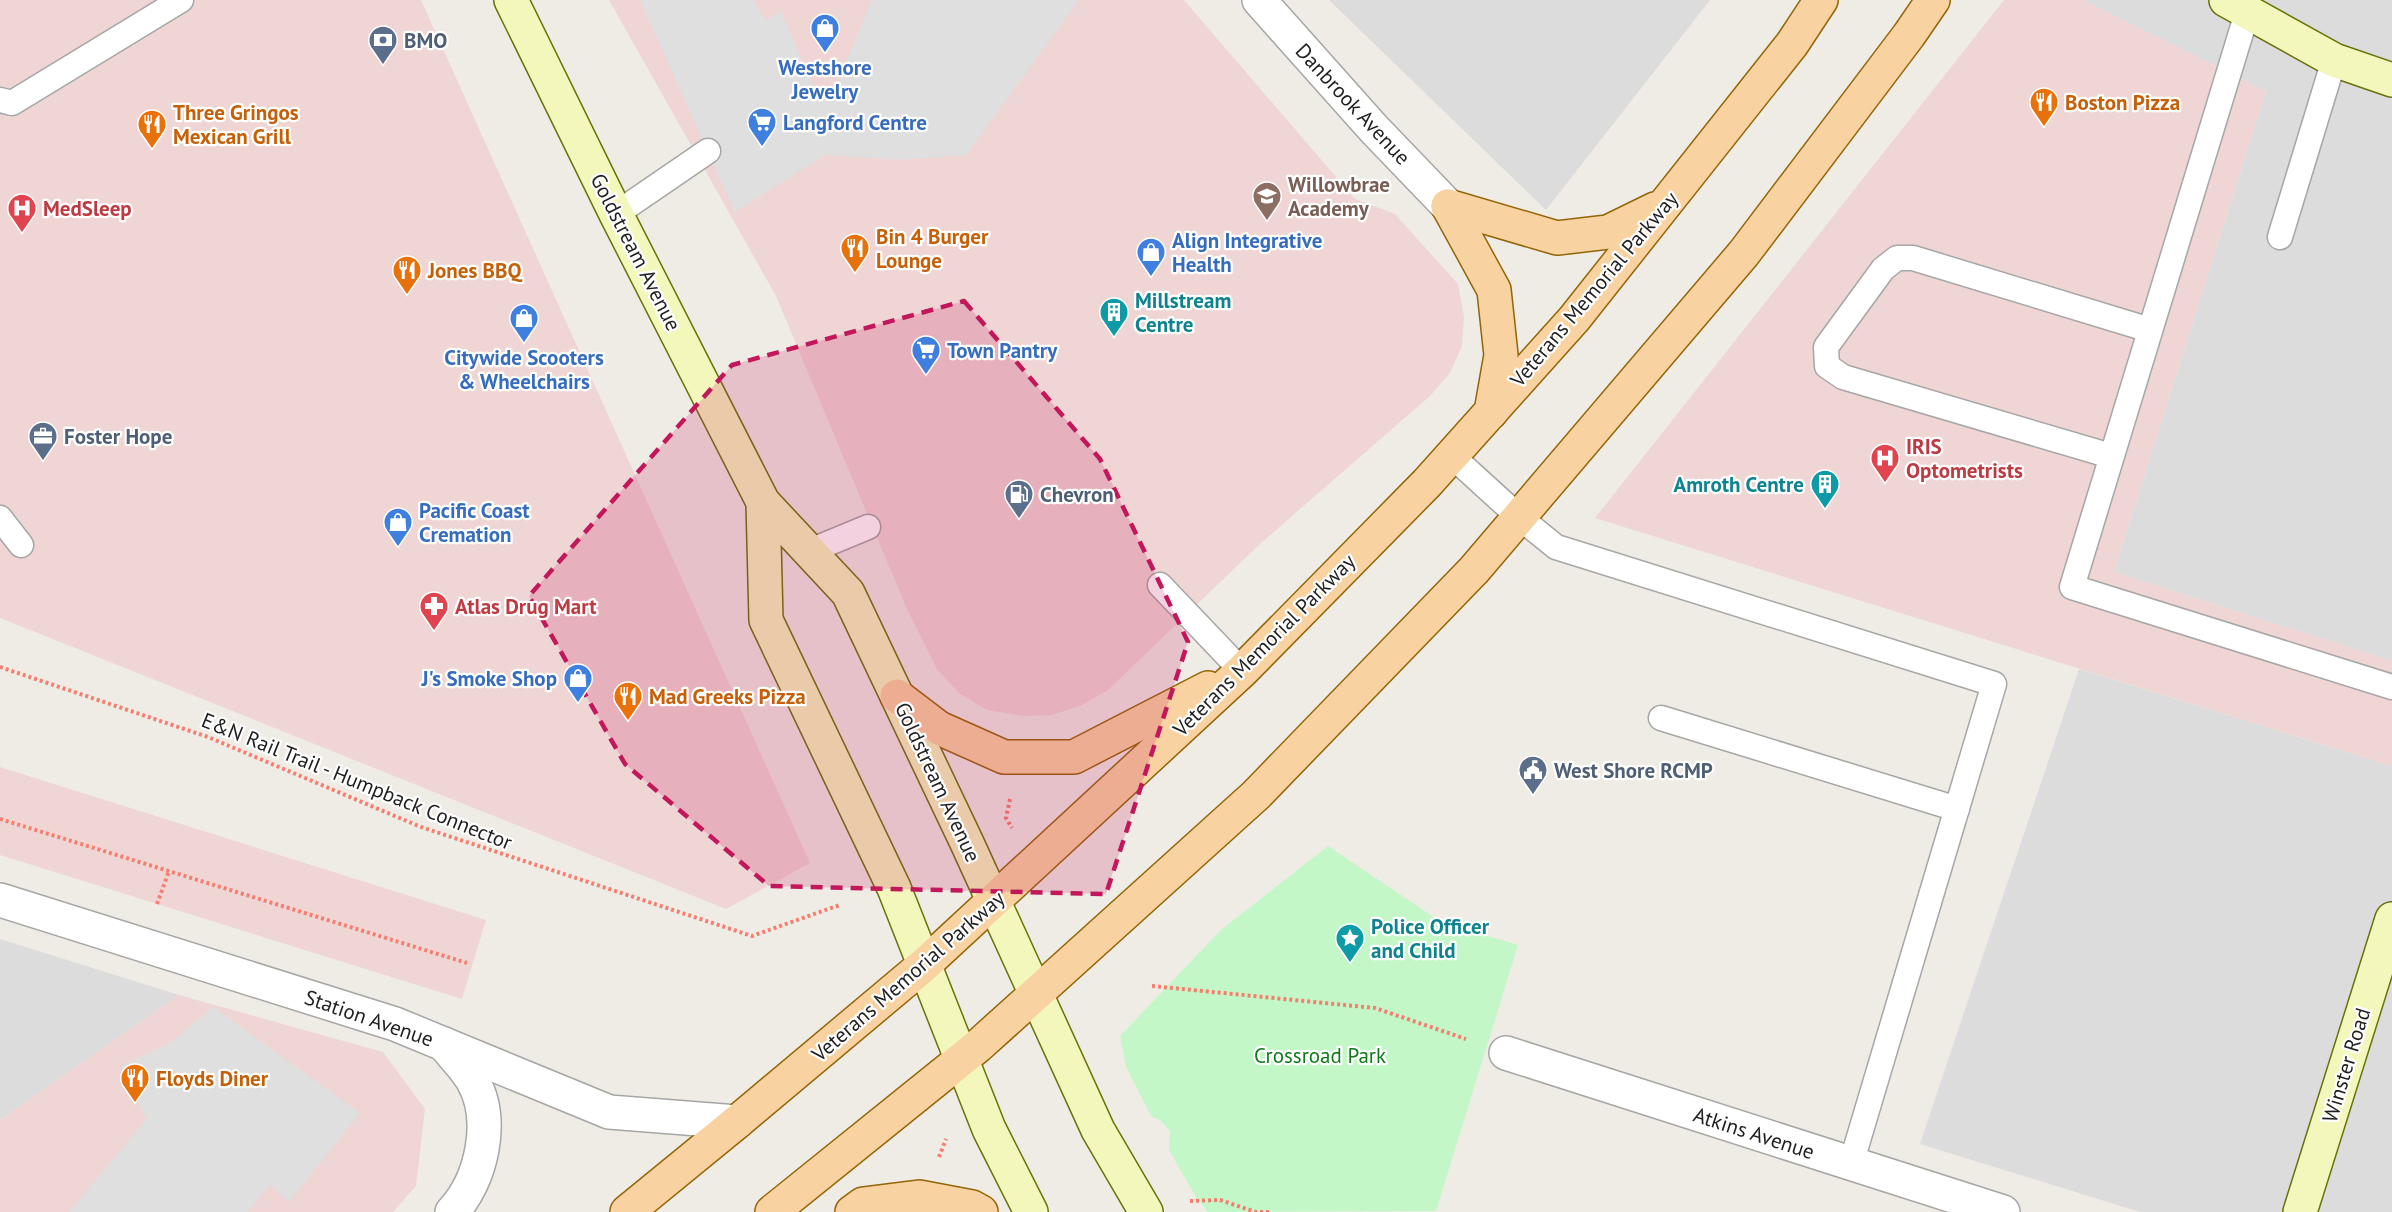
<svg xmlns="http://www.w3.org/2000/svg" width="2392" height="1212" font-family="'PT Sans',sans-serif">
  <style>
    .residential { fill: #dddcdc }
    .commercial { fill: #efd6d5 }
    .park { fill: #c4f7c8 }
    .parking { fill: #dfdfdf }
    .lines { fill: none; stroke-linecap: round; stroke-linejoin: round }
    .lane-casing { stroke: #a6a6a6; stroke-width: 27 }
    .street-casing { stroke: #a6a6a6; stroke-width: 36 }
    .secondary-casing { stroke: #677309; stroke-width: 36 }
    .primary-casing { stroke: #946506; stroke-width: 36 }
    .path { stroke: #f47f71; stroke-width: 4; stroke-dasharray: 3 3; stroke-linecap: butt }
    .lane { stroke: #fff; stroke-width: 24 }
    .street { stroke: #fff; stroke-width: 33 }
    .secondary { stroke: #f4f7bc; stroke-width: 33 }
    .primary { stroke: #f8d3a1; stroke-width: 33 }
    .marked { fill: #c2185b; fill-opacity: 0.2; stroke: #c2185b; stroke-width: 4.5; stroke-dasharray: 12 8; stroke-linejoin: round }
    .labels { text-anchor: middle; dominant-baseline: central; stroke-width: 4.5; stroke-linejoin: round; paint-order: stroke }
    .service-label { font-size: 21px; font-weight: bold; fill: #4e5e75; stroke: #fff; text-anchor: start }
    .shop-label { font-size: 21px; font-weight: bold; fill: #366cbe; stroke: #fff; text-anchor: start }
    .food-label { font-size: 21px; font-weight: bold; fill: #c56008; stroke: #fff; text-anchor: start }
    .street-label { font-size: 21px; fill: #1f1f1f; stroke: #fff }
    .education-label { font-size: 21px; font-weight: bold; fill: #785e54; stroke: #fff; text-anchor: start }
    .health-label { font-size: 21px; font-weight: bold; fill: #be3a42; stroke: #fff; text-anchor: start }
    .culture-label { font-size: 21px; font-weight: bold; fill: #0d838f; stroke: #fff; text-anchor: start }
    .park-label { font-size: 21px; fill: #107a18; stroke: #fff }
  </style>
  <rect width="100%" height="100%" fill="#efece5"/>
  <g class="residential">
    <path d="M1329,0H1710L1546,210Z"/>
    <path d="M2083,0H2392V661L2114,572L2266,91Z"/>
    <path d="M2079,669L2392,766V1212H2140L1920,1144Z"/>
    <path d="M0,939L179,995L0,1120Z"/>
  </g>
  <g class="commercial">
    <path d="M0,0H421L810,863L726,909L0,618Z"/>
    <path d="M609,0H1184L1355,199L1395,214L1458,284L1464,317L1462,346L1450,373L1430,396L1261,543L1108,690L1082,705L1052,715L1024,716L987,710L959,693L937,669L907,609L776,296Z"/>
    <path d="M2004,0H2083L2266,91L2114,572L2392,661V766L1595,518Z"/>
    <path d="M0,767L486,920L462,999L0,855Z"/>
    <path d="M179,995L383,1052L425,1109L416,1186L393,1212H0V1120Z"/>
  </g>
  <path class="park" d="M1328,846L1441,922L1518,945L1436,1211L1208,1212L1196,1197L1169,1150L1170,1131L1161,1121L1151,1116L1126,1067L1120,1036L1221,930Z"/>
  <g class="parking">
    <path d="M640,0H753L766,20L781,11L813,86L833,94L872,0H1079L966,155L899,160L825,155L735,212Z"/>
    <path d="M213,1007L360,1113L289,1202L270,1185L248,1212H69L147,1119L121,1066L172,1042Z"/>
  </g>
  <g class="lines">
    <g class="lane-casing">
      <g id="lane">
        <path d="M2247,13L2072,587L2392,687"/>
        <path d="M0,100L12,103L181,0"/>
        <path d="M616,214L708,151"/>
        <path d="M2280,237L2334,60"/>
        <path d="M1452,456L1519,517L1556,547L1994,684L1851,1164"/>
        <path d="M2111,456L1843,377L1827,366L1826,347L1883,269L1897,258H1913L2150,330"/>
        <path d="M0,518L21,545"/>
        <path d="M810,551L868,527"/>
        <path d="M1160,585L1242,671"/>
        <path d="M1661,718L1957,809"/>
      </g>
    </g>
    <g class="street-casing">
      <g id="street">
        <path d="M1259,0L1374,129L1448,206"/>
        <path d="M0,900L395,1024L609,1112L737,1122"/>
        <path d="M444,1044C453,1056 466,1068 473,1081C495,1120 482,1180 452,1212"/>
        <path d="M1506,1053L2003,1212"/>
      </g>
    </g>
    <g class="secondary-casing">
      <g id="secondary">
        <path d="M511,0L616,214L763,502L848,593L967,843L1098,1130L1146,1212"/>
        <path d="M2226,0L2334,60L2392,80"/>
        <path d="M763,502L766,620L894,888L989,1129L1031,1212"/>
        <path d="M2300,1212L2392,919"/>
      </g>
    </g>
    <g class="primary-casing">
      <g id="primary">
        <path d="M1448,206L1557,238L1608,232L1655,209"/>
        <path d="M1448,206L1494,290L1501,355L1491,412"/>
        <path d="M897,696L939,728L1004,757H1074L1208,688"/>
        <path d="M627,1212L737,1122L924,965L1242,671L1427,483L1574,319L1792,44L1821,0"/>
        <path d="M772,1212L978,1046L1256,795L1474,570L1744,253L1909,35L1933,0"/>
        <path d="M852,1212L863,1204L919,1197L972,1207L981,1212"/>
      </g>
    </g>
    <g class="path">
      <path d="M0,667L208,737L421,827L752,936L840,905"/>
      <path d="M1010,799L1006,818L1012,828"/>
      <path d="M0,819L467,963"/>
      <path d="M157,904L169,871"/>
      <path d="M1152,986L1375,1008L1466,1039"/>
      <path d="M939,1157L946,1139"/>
      <path d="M1190,1201L1220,1200L1256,1212H1270"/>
    </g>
    <use href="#lane" class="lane"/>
    <use href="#street" class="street"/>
    <use href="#secondary" class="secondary"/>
    <use href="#primary" class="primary"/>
  </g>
  <path class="marked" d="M964,301L1100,459L1188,642L1106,894L769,886L625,764L529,596L732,365Z"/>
  <defs>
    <g id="shop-pin" transform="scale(1.5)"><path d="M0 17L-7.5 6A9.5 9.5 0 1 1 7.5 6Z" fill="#3f7fe0" stroke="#fff"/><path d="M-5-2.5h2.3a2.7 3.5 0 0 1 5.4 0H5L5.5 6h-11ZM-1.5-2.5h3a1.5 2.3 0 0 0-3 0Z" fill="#fff"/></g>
    <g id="bank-pin" transform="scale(1.5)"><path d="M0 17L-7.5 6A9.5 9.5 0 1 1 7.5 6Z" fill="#5c6f8a" stroke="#fff"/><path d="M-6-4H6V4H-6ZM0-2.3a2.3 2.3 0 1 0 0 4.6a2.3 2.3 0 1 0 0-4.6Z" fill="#fff"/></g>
    <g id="restaurant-pin" transform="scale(1.5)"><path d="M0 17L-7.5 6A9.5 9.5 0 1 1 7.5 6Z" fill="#e8710a" stroke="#fff"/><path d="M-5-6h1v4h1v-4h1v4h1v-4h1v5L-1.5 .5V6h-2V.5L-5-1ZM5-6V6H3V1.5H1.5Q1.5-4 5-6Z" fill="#fff"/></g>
    <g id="supermarket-pin" transform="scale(1.5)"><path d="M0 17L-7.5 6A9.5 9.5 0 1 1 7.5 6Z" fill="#3f7fe0" stroke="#fff"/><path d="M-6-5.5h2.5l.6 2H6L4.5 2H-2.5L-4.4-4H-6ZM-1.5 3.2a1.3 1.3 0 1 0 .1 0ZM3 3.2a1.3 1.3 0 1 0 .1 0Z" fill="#fff"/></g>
    <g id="school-pin" transform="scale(1.5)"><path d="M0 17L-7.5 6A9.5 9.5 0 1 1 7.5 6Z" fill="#8d6e63" stroke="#fff"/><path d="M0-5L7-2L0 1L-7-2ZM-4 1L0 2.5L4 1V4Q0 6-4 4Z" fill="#fff"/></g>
    <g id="hospital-pin" transform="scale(1.5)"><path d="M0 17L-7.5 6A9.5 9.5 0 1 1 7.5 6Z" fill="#e0444e" stroke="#fff"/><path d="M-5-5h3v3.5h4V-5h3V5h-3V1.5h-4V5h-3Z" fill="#fff"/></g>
    <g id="building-pin" transform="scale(1.5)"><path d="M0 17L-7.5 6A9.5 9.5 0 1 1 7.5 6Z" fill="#0f9aa8" stroke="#fff"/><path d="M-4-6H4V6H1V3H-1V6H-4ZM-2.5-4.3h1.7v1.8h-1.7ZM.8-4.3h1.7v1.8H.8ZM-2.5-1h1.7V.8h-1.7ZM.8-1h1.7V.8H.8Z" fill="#fff"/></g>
    <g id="office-pin" transform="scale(1.5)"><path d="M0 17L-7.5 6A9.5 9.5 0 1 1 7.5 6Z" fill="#5c6f8a" stroke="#fff"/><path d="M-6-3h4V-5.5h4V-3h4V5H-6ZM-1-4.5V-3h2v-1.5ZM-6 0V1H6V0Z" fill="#fff"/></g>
    <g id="fuel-pin" transform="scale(1.5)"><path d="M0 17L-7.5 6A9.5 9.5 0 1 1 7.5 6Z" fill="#5c6f8a" stroke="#fff"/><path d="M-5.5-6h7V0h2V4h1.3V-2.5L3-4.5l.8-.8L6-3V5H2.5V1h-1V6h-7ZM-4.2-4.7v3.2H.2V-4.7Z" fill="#fff"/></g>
    <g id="pharmacy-pin" transform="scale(1.5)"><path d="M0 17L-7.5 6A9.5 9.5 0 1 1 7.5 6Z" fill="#e0444e" stroke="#fff"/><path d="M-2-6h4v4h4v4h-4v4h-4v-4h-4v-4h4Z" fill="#fff"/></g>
    <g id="civic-pin" transform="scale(1.5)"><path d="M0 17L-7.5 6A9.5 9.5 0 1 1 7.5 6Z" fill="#5c6f8a" stroke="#fff"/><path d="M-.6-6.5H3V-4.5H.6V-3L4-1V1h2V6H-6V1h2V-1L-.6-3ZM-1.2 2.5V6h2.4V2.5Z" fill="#fff"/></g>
    <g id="sight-pin" transform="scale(1.5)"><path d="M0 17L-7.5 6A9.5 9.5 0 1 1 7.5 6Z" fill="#0f9aa8" stroke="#fff"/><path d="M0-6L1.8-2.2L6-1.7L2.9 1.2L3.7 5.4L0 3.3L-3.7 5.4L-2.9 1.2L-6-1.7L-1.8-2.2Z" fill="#fff"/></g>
  </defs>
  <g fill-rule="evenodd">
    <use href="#shop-pin" x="825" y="28"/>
    <use href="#bank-pin" x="383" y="40"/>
    <use href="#restaurant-pin" x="2044" y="102"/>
    <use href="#supermarket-pin" x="762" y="122"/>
    <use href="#restaurant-pin" x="152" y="124"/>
    <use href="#school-pin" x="1267" y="196"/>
    <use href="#hospital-pin" x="22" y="208"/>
    <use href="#restaurant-pin" x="855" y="248"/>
    <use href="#shop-pin" x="1151" y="252"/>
    <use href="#restaurant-pin" x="407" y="270"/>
    <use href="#building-pin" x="1114" y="312"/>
    <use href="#shop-pin" x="524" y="318"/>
    <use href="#supermarket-pin" x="926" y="350"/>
    <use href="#office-pin" x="43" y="436"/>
    <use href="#hospital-pin" x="1885" y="458"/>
    <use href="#building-pin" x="1825" y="484"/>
    <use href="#fuel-pin" x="1019" y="494"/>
    <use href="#shop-pin" x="398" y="522"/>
    <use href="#pharmacy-pin" x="434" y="606"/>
    <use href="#shop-pin" x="578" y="678"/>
    <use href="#restaurant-pin" x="628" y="696"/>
    <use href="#civic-pin" x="1533" y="770"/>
    <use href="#sight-pin" x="1350" y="938"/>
    <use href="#restaurant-pin" x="135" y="1078"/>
  </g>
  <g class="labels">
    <g class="service-label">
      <text x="404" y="40">BMO</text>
      <text x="64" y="436">Foster Hope</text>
      <text x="1040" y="494">Chevron</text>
      <text x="1554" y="770">West Shore RCMP</text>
    </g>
    <g class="shop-label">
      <text x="825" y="67" text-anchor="middle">Westshore<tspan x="825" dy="24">Jewelry</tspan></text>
      <text x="783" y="122">Langford Centre</text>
      <text x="1172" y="240">Align Integrative<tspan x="1172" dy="24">Health</tspan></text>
      <text x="947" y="350">Town Pantry</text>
      <text x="524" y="357" text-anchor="middle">Citywide Scooters<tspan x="524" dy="24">&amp; Wheelchairs</tspan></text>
      <text x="419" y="510">Pacific Coast<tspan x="419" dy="24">Cremation</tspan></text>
      <text x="557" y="678" text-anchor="end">J's Smoke Shop</text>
    </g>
    <g class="food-label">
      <text x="2065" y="102">Boston Pizza</text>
      <text x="173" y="112">Three Gringos<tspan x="173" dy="24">Mexican Grill</tspan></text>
      <text x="876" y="236">Bin 4 Burger<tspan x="876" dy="24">Lounge</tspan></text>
      <text x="428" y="270">Jones BBQ</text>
      <text x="649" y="696">Mad Greeks Pizza</text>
      <text x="156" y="1078">Floyds Diner</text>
    </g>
    <g class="street-label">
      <text transform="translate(1353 104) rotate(47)">Danbrook Avenue</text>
      <text transform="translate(636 252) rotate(63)">Goldstream Avenue</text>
      <text transform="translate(1594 289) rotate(-50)">Veterans Memorial Parkway</text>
      <text transform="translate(1264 645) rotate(-45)">Veterans Memorial Parkway</text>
      <text transform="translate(357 781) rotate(22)">E&amp;N Rail Trail - Humpback Connector</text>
      <text transform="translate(938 782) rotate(65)">Goldstream Avenue</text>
      <text transform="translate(908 976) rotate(-41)">Veterans Memorial Parkway</text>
      <text transform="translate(369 1018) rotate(19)">Station Avenue</text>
      <text transform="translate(2346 1065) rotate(-73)">Winster Road</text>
      <text transform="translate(1754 1133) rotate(18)">Atkins Avenue</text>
    </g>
    <g class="education-label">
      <text x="1288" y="184">Willowbrae<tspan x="1288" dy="24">Academy</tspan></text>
    </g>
    <g class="health-label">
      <text x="43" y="208">MedSleep</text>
      <text x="1906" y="446">IRIS<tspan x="1906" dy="24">Optometrists</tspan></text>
      <text x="455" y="606">Atlas Drug Mart</text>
    </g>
    <g class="culture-label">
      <text x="1135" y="300">Millstream<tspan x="1135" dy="24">Centre</tspan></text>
      <text x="1804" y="484" text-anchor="end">Amroth Centre</text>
      <text x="1371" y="926">Police Officer<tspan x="1371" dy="24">and Child</tspan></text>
    </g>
    <g class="park-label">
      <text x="1320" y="1055">Crossroad Park</text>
    </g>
  </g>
</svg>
